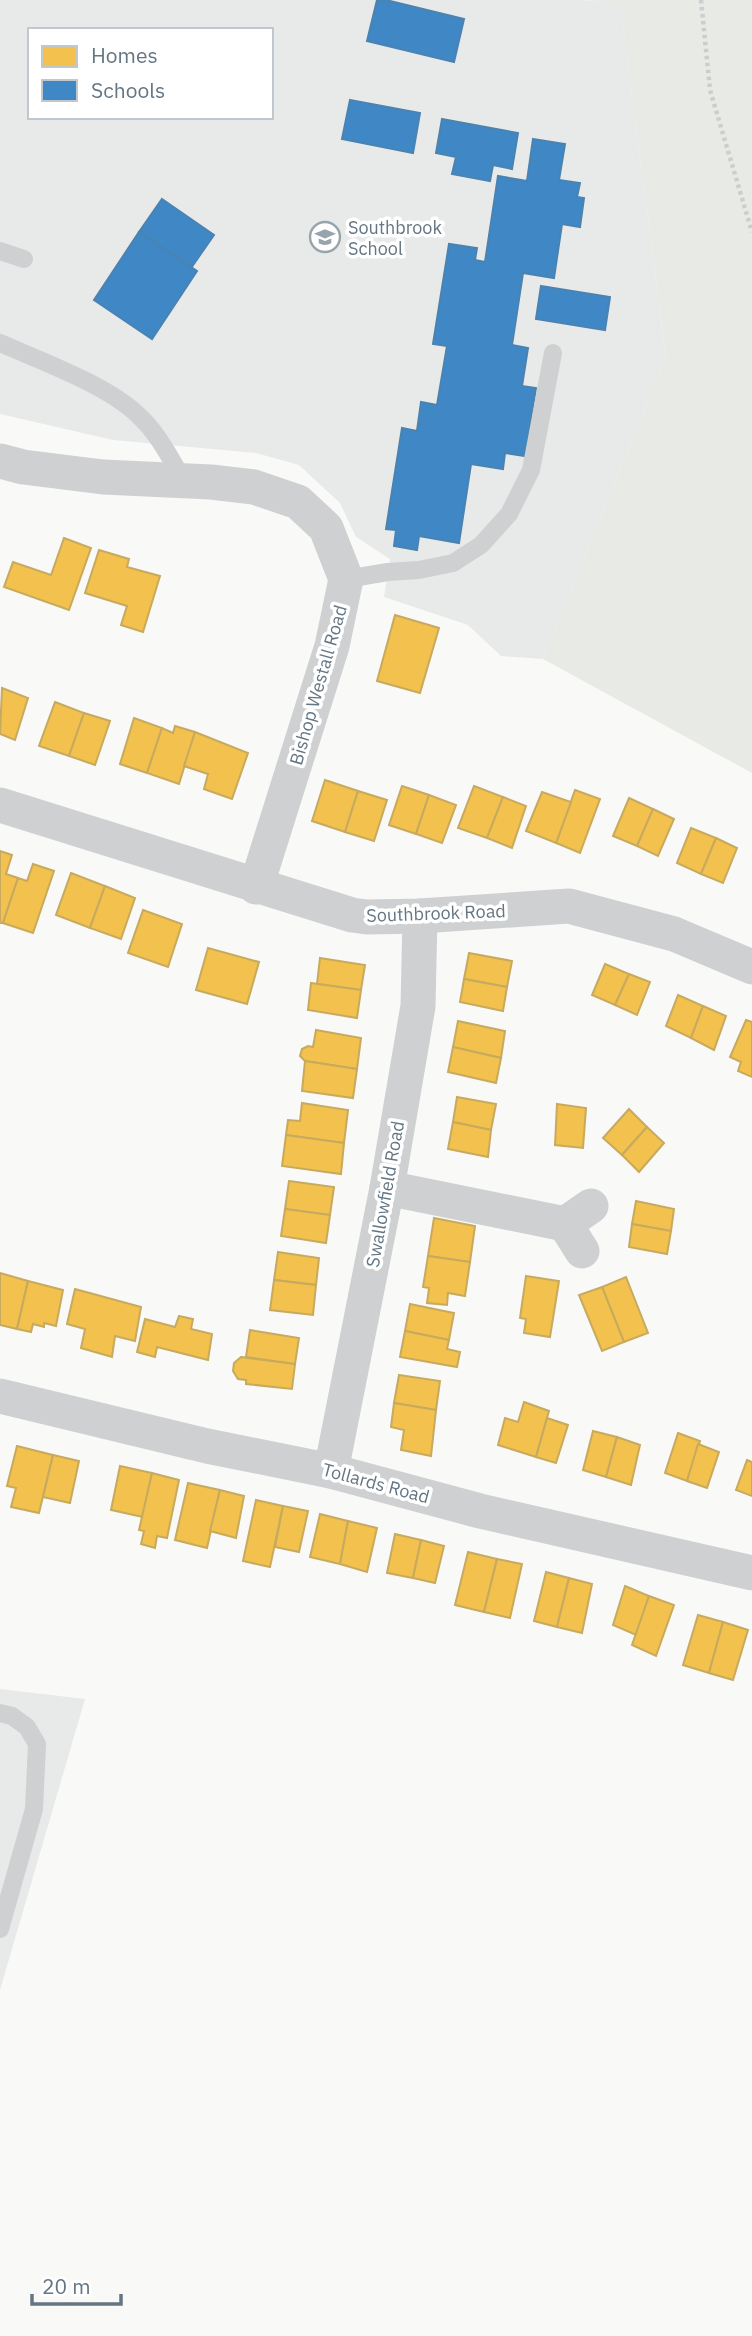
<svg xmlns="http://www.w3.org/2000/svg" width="752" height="2336" font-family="'IBM Plex Sans',sans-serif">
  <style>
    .built { fill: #e8e9e9; fill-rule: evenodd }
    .green { fill: #e8ebe5 }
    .homes { fill: #f2c14e; stroke: #c7aa5e; stroke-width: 2 }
    .schools { fill: #3f88c5; stroke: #4a83b1; stroke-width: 2 }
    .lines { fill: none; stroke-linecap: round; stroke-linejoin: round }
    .path { stroke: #cccdce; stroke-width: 4.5; stroke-dasharray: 3.5 3.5; stroke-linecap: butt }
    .service { stroke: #cfd0d1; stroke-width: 18 }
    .minor { stroke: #cfd0d1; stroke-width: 35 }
    .labels { text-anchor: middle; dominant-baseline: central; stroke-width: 7; stroke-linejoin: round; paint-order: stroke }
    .poi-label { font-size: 18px; fill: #647683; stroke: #fff; text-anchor: start }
    .street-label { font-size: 18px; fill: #647683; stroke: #fff }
  </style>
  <rect width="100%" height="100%" fill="#f9f9f8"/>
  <g class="built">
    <path d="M0,0H583L620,3L666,357L543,659L501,656L468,625L384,597L390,559L356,537L340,503L299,465L256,453L113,440L0,414ZM30,30H271V117H30Z"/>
    <path d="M0,1689L85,1699L0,1990Z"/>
  </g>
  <path class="green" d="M588,0H752V773L543,659L666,357L620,4Z"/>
  <g class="homes">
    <path d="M64,538L91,548L69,610L4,587L13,562L51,575Z"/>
    <path d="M99,550L129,559L127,567L160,576L143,632L121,625L127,606L85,593Z"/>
    <path d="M395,615L439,628L420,693L377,681Z"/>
    <path d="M2,688L28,698L15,740L0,734Z"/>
    <path d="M55,702L84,713L69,756L39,746Z"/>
    <path d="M84,713L110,721L95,765L69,756Z"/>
    <path d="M134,718L162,728L147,773L120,764Z"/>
    <path d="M175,726L195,732L179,784L147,773L162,728L173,733Z"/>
    <path d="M195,732L248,753L232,799L204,789L208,774L184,766Z"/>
    <path d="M325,780L358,791L345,832L312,821Z"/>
    <path d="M402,786L429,795L416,834L389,825Z"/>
    <path d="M474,786L503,797L487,838L458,828Z"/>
    <path d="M575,790L600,799L580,853L556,843Z"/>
    <path d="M358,791L387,800L374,841L345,832Z"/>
    <path d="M542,792L571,802L556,843L526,831Z"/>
    <path d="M429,795L456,805L442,843L416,834Z"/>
    <path d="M503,797L526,806L512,848L487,838Z"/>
    <path d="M629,798L653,809L637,846L613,836Z"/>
    <path d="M653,809L674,819L658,856L637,846Z"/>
    <path d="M691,828L716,838L701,874L677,863Z"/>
    <path d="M716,838L737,848L723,883L701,874Z"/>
    <path d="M0,851L12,855L6,874L18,878L3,923H0Z"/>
    <path d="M33,864L54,871L33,933L3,923L18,878L27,881Z"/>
    <path d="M71,873L105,886L90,928L56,915Z"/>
    <path d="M105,886L135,898L121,939L90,928Z"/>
    <path d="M143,910L182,924L168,967L128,953Z"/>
    <path d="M208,948L259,962L247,1004L196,990Z"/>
    <path d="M469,953L512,961L507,987L464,979Z"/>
    <path d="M320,958L365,965L361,990L317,984Z"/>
    <path d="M605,964L629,974L615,1005L592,995Z"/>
    <path d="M629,974L650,982L637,1015L615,1005Z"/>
    <path d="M464,979L507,987L503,1011L460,1002Z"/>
    <path d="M311,983L361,990L357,1018L308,1010Z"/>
    <path d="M678,995L703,1006L691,1038L666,1026Z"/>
    <path d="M703,1006L726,1016L714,1050L691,1038Z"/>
    <path d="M746,1020L752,1022V1077L738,1071L741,1062L730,1057Z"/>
    <path d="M458,1021L505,1031L501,1058L453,1047Z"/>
    <path d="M316,1030L361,1038L357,1069L305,1061L300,1056L302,1049L308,1046L313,1047Z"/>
    <path d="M453,1047L501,1058L496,1083L448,1072Z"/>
    <path d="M305,1061L357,1069L353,1098L302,1091Z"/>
    <path d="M457,1097L496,1104L491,1130L453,1122Z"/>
    <path d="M302,1103L348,1110L344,1143L286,1135L288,1120L300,1121Z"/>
    <path d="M557,1104L586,1108L583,1148L555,1145Z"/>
    <path d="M629,1109L647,1127L622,1155L603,1138Z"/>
    <path d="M453,1122L491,1130L488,1157L448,1149Z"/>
    <path d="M647,1127L664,1143L639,1172L622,1155Z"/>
    <path d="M286,1135L344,1143L341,1174L282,1166Z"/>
    <path d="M289,1181L334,1187L330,1215L285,1209Z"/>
    <path d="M636,1201L674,1209L671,1231L632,1224Z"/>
    <path d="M285,1209L330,1215L326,1243L281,1236Z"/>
    <path d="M434,1218L475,1226L470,1262L428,1256Z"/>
    <path d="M632,1224L671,1231L667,1254L629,1247Z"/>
    <path d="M278,1252L319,1258L316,1285L274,1280Z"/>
    <path d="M428,1256L470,1262L465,1296L448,1293L447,1305L427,1303L429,1288L423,1287Z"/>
    <path d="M0,1273L28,1281L17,1329L0,1325Z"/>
    <path d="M526,1276L559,1281L550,1337L524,1333L526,1319L520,1318Z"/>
    <path d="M626,1277L648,1333L624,1342L602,1287Z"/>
    <path d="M274,1280L316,1285L313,1315L270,1310Z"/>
    <path d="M28,1281L63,1290L56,1326L44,1323V1327L33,1324L31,1332L17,1329Z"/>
    <path d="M602,1287L624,1342L602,1351L579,1295Z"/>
    <path d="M75,1289L141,1307L135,1341L115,1336L112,1357L81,1348L85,1329L67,1324Z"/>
    <path d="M410,1304L454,1313L449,1340L405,1331Z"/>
    <path d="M179,1316L193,1319L191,1329L212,1334L208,1360L157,1347L155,1357L137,1352L145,1319L175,1327Z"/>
    <path d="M250,1330L299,1338L295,1364L246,1357Z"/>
    <path d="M405,1331L449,1340L447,1349L460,1352L457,1367L400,1357Z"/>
    <path d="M241,1357L295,1364L292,1389L246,1384V1380L238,1379L233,1371L234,1363Z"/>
    <path d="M399,1375L440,1381L436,1410L394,1403Z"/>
    <path d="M524,1402L549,1411L536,1457L498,1445L505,1418L518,1422Z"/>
    <path d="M394,1403L436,1410L431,1456L401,1450L404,1430L391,1427Z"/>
    <path d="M547,1418L568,1425L556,1463L536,1457Z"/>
    <path d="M593,1431L617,1437L606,1477L583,1470Z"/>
    <path d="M678,1433L700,1441L687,1481L665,1473Z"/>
    <path d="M617,1437L640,1445L631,1485L606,1477Z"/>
    <path d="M698,1444L719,1452L707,1488L687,1481Z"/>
    <path d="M17,1446L53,1455L39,1513L11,1507L16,1488L7,1486Z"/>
    <path d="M53,1455L79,1461L70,1503L43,1497Z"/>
    <path d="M747,1460L752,1462V1496L736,1490Z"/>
    <path d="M120,1466L152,1473L143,1517L111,1510Z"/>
    <path d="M152,1473L179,1480L167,1538L157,1536L155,1548L141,1544L144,1531L139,1530Z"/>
    <path d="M188,1483L220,1490L207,1548L175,1540Z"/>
    <path d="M220,1490L244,1496L236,1538L210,1531Z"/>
    <path d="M256,1500L283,1506L270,1567L243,1561Z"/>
    <path d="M283,1506L308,1511L299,1552L275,1547Z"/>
    <path d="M320,1514L348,1521L340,1564L310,1557Z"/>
    <path d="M348,1521L377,1528L367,1572L340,1564Z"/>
    <path d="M395,1534L421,1540L413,1578L387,1573Z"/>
    <path d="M421,1540L444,1546L435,1583L413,1578Z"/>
    <path d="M468,1552L497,1559L484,1612L455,1605Z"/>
    <path d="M497,1559L522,1564L510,1618L484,1612Z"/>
    <path d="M546,1572L569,1578L557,1627L534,1621Z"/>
    <path d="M569,1578L592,1584L582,1633L557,1627Z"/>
    <path d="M625,1586L649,1596L636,1635L613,1625Z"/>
    <path d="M649,1596L674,1605L656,1656L632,1645Z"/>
    <path d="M698,1615L723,1622L709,1673L683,1665Z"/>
    <path d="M723,1622L748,1630L733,1680L709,1673Z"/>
  </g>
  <g class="schools">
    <path d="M377,0H386L464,19L454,62L367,41Z"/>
    <path d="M350,100L420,113L413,153L342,139Z"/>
    <path d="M442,119L518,133L512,169L493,165L490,181L452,174L456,157L436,153Z"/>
    <path d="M533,139L565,144L559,180L580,183L577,197L584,198L580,227L562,224L554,278L523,273L512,345L528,348L522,386L536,388L525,456L505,453L503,469L471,464L459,543L419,536L417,550L394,546L396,530L386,529L402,428L417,431L421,402L437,405L447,346L433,344L449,244L477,248L475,260L485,262L498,176L527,181Z"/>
    <path d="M162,199L214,235L191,268L139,232Z"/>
    <path d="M139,232L197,271L152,339L94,300Z"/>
    <path d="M541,286L610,297L605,330L536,319Z"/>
  </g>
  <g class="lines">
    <path class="path" d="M701,0L710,90L752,232"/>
    <g class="service">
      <path d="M0,251L24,259"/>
      <path d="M0,343C41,361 107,385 138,415C158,433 170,458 184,481"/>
      <path d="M346,579L388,572L419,570L453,563L481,545L509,514L531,470L553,353"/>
      <path d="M0,1713L12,1716L27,1727L37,1744L34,1809L0,1929"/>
    </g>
    <g class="minor">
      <path d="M0,461L23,467L103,477L211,482L254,487L298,502L326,528L346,579L332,646L256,887"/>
      <path d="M0,805L352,915L367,917L420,916L569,906L674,934L752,967"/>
      <path d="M387,1188L565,1224"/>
      <path d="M582,1251L565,1224L591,1206"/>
      <path d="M0,1396L207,1446L331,1471L480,1511L752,1573"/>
      <path d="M331,1471L387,1188L418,1006L420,916"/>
    </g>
  </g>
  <defs>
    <g id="school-ring" transform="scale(1.575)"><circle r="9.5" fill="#fff" stroke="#98a4ac" stroke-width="1.5"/><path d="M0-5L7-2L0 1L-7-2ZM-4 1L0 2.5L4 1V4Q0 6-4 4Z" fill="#98a4ac"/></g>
  </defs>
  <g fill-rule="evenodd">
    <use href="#school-ring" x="325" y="237"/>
  </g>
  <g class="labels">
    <g class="poi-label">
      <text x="348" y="227">Southbrook<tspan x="348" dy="21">School</tspan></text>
    </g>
    <g class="street-label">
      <text transform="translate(318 685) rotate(-74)">Bishop Westall Road</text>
      <text transform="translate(436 913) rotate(-2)">Southbrook Road</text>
      <text transform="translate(385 1194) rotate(-80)">Swallowfield Road</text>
      <text transform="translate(376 1483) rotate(15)">Tollards Road</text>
    </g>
  </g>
  <rect x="28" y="28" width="245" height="91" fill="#ffffff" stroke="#c1c8cd" stroke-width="2"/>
  <rect x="42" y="46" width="35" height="21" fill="#f2c14e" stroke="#c1c8cd" stroke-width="2"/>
  <text x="91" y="63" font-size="21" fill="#647683">Homes</text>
  <rect x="42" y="80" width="35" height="21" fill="#3f88c5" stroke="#c1c8cd" stroke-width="2"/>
  <text x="91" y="98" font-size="21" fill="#647683">Schools</text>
  <path d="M32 2294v10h89v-10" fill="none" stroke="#647683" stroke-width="3.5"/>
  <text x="42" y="2294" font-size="21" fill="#647683" stroke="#ffffff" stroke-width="5" paint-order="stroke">20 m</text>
</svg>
